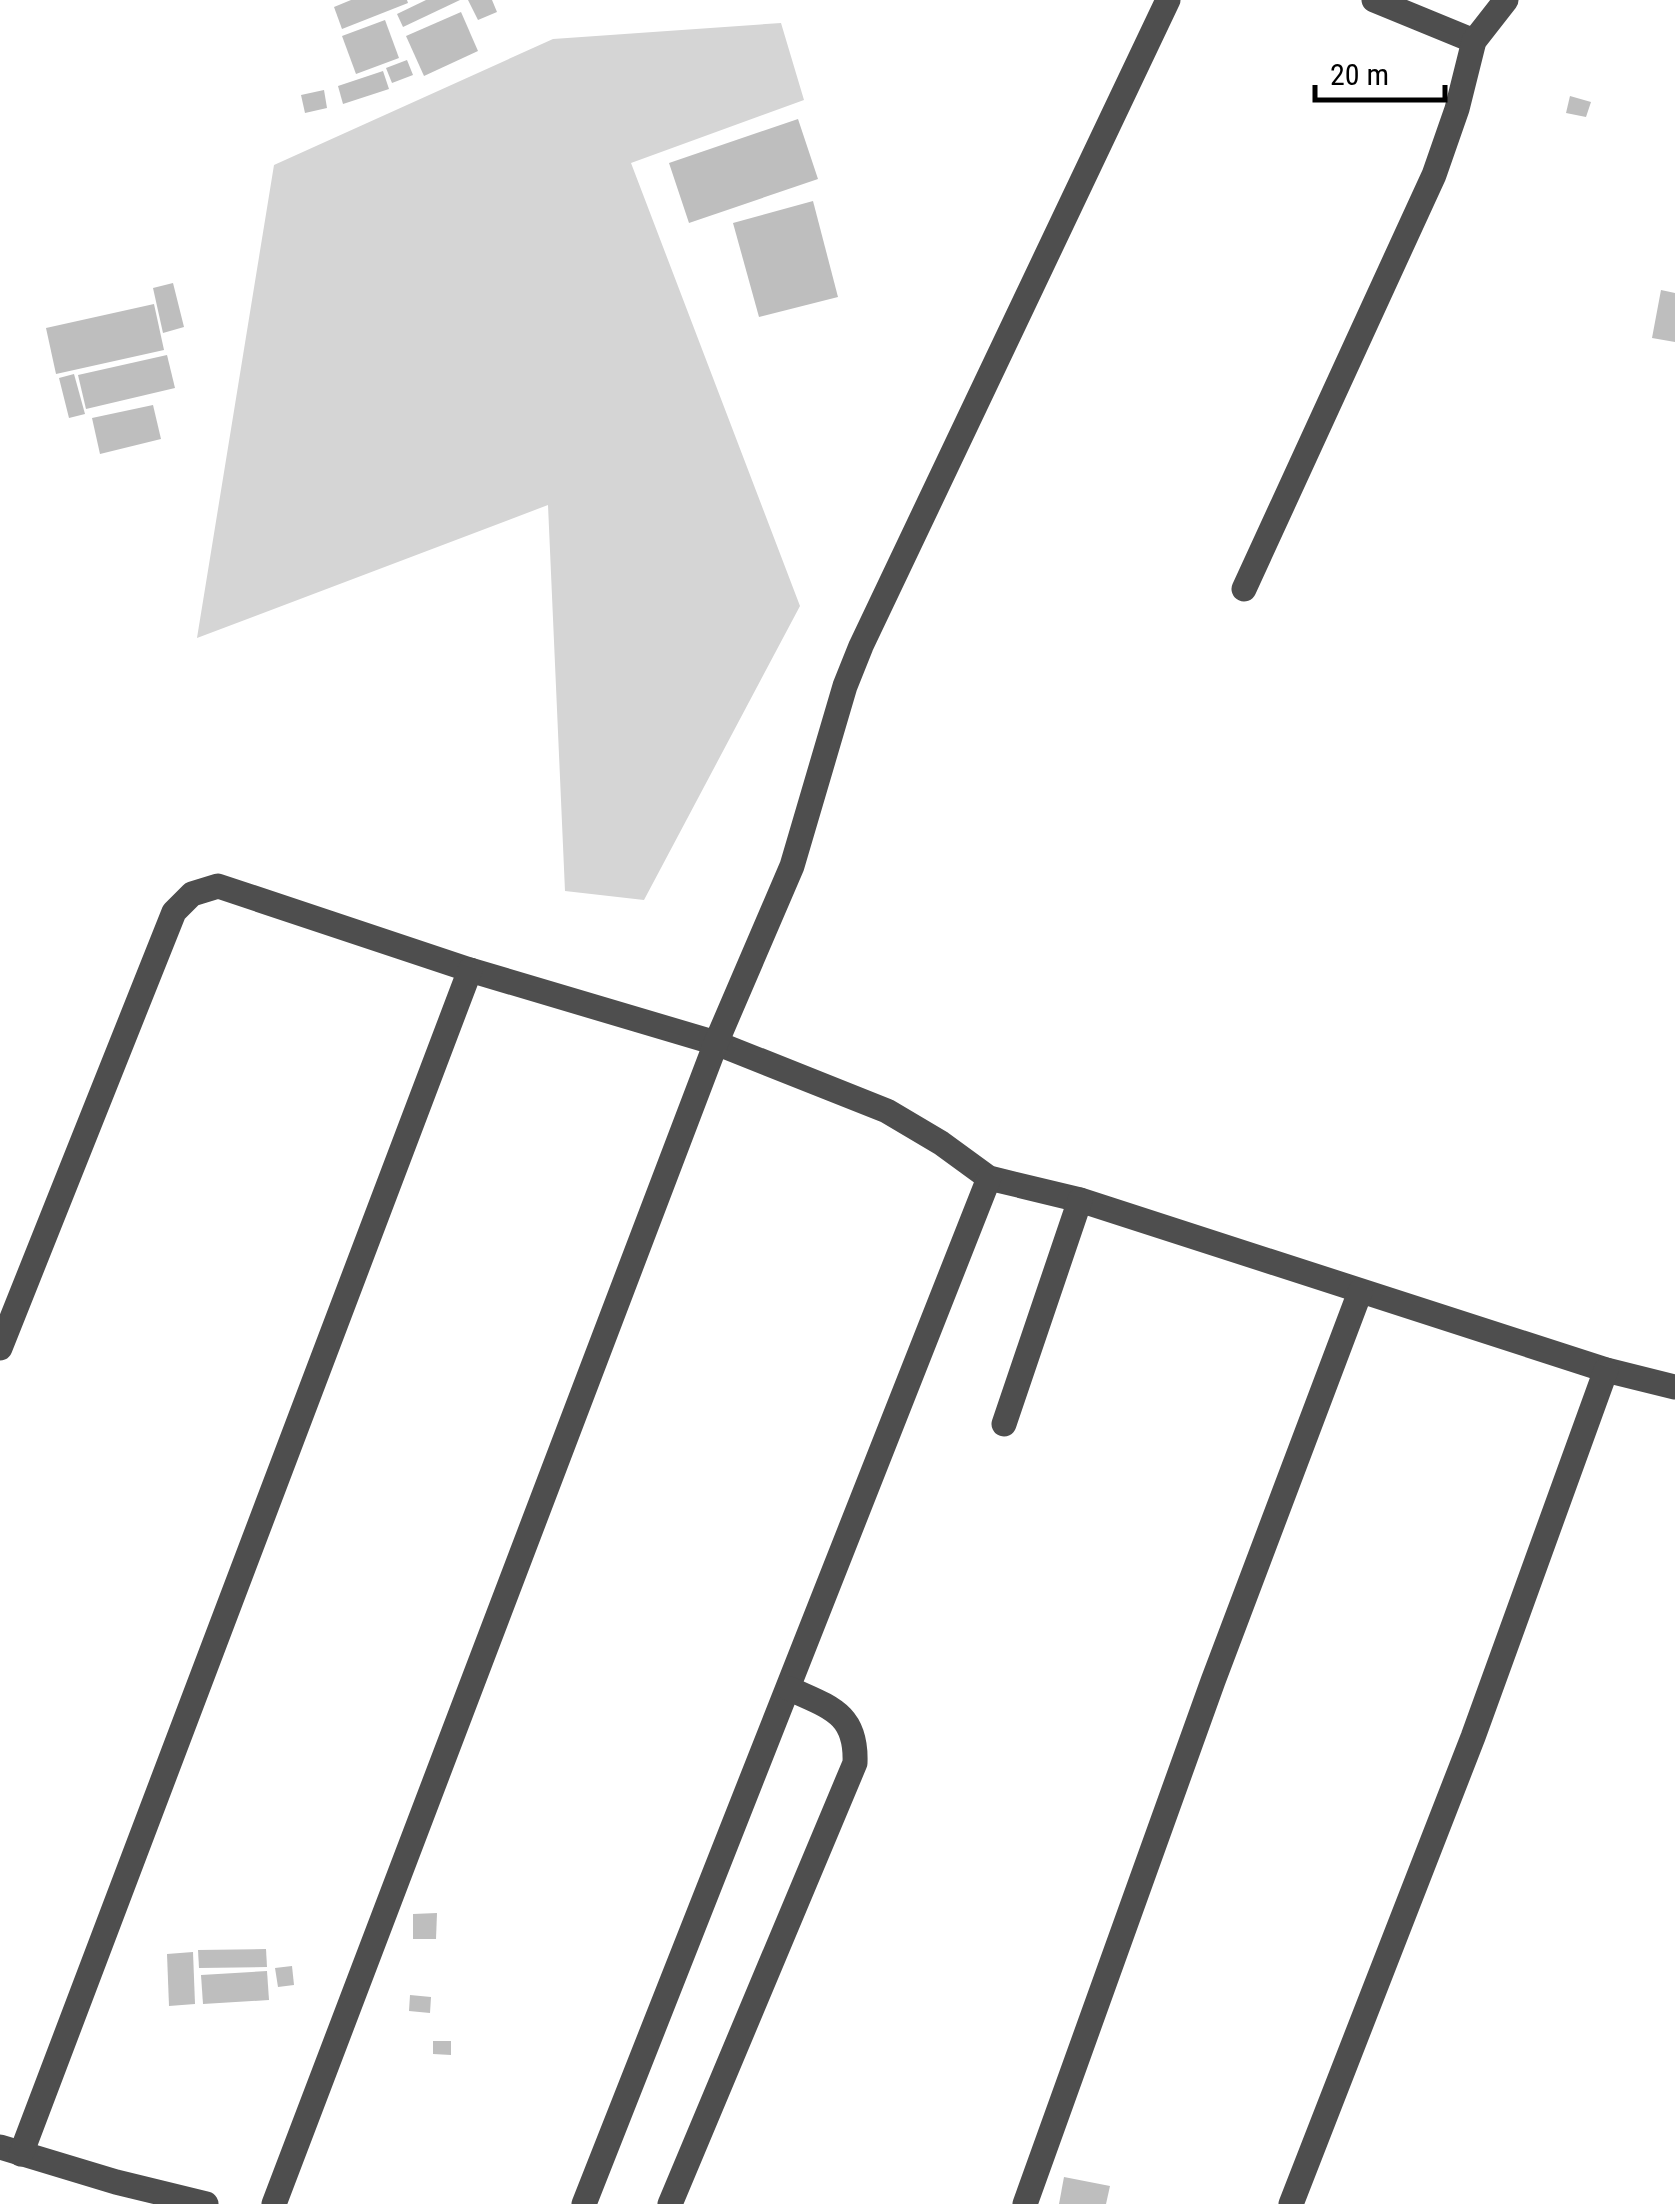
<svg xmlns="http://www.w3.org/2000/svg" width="1675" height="2204" font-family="'Roboto Condensed',sans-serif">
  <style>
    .green { fill: #d5d5d5 }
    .building { fill: #bebebe }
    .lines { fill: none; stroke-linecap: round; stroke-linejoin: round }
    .minor { stroke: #4e4e4e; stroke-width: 25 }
  </style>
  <rect width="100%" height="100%" fill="#fff"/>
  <path class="green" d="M781,23L804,100L631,163L800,606L644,900L565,891L548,505L197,638L274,165L553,39Z"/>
  <g class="building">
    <path d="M351,0H407L408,3L342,29L334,7Z"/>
    <path d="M426,0H460L403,27L397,14Z"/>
    <path d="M468,0H492L497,12L478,20Z"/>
    <path d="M461,12L478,51L424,76L406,36Z"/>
    <path d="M385,20L399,58L356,74L342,36Z"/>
    <path d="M407,60L413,75L392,83L386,68Z"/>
    <path d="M383,71L389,89L343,104L338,86Z"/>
    <path d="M324,90L327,108L305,113L301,95Z"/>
    <path d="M1570,96L1591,102L1586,117L1566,113Z"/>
    <path d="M798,119L818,179L689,223L669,163Z"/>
    <path d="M813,201L838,297L759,317L733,223Z"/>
    <path d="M173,283L184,327L163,333L153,288Z"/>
    <path d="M1661,290L1675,293V342L1652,338Z"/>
    <path d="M154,304L164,350L56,374L46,328Z"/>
    <path d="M167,355L175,388L86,409L78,375Z"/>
    <path d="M74,374L85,414L69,418L59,378Z"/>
    <path d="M153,405L161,439L100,454L92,418Z"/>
    <path d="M437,1913L436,1939H413V1914Z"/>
    <path d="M266,1949L267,1967L199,1968L198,1950Z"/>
    <path d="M193,1952L195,2004L169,2006L167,1954Z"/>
    <path d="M292,1966L294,1985L278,1987L275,1968Z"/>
    <path d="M267,1971L269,2000L203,2004L201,1975Z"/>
    <path d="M410,1995L431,1997L430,2013L409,2011Z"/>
    <path d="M433,2041H451V2055L433,2054Z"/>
    <path d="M1064,2177L1110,2186L1106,2204H1059Z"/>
  </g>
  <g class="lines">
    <g class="minor">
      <path d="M1374,0L1474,41"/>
      <path d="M1244,589L1434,175L1457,109L1474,41L1506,0"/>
      <path d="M0,1348L174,912L192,894L218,886L470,970L716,1043L887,1111L941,1143L989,1178L1080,1200L1606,1370L1675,1387"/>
      <path d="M1004,1424L1080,1200"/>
      <path d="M0,2147L116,2182L206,2204"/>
      <path d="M21,2154L470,970"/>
      <path d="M274,2204L716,1043L792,866L845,686L861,646L1168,0"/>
      <path d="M584,2204L989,1178"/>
      <path d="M670,2204L855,1763C857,1713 829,1707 790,1689"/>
      <path d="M1025,2204L1213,1681L1360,1292"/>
      <path d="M1291,2204L1473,1737L1606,1370"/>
    </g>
  </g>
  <path d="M1315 85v15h130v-15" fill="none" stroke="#000000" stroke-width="5"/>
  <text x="1330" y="85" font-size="30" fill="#000000" stroke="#ffffff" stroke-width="8" paint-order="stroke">20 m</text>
</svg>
